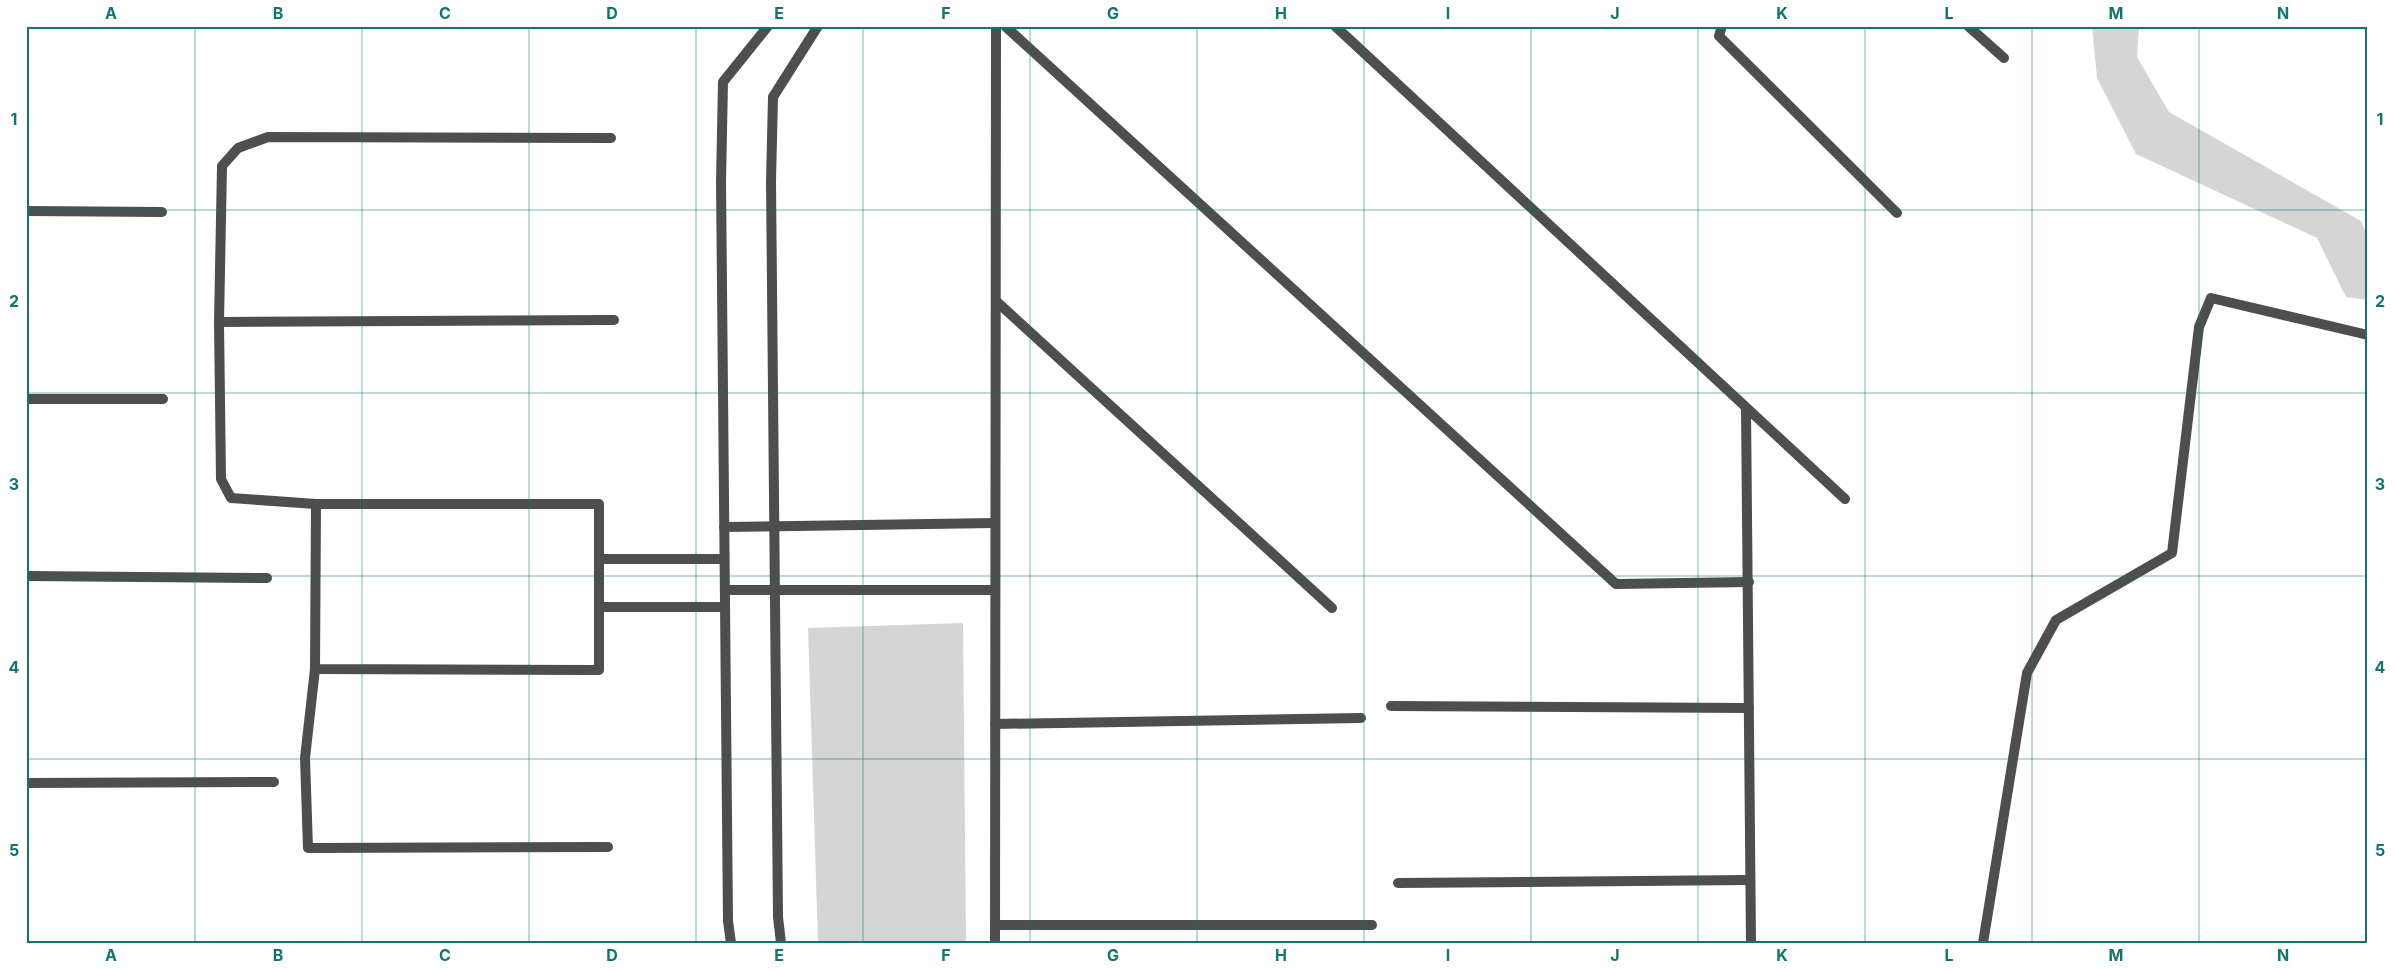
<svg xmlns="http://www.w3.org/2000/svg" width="2394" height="969" font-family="Inter,sans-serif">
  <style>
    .green { fill: #d5d5d5 }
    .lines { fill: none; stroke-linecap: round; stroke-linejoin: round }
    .lane { stroke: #4e4e4e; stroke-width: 10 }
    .street { stroke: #4e4e4e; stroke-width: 10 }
    .grid { fill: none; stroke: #0f766e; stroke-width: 1; stroke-opacity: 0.55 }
    .neatline { fill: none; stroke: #0f766e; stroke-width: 2 }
    .grid-label { font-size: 16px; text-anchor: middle; font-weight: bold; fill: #0f766e }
  </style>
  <rect width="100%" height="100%" fill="#fff"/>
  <g class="green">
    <path d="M2092,26H2139L2137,57L2169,112L2361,221L2368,237V300L2346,297L2317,238L2136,154L2097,78Z"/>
    <path d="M963,623L966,943H818L808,628Z"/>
  </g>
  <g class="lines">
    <path class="lane" d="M1983,943L2027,673L2056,620L2172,553L2199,327L2211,298L2368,335"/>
    <g class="street">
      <path d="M1005,26L1616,584L1749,582"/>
      <path d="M1335,26L1845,499"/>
      <path d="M1722,26L1719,36L1897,213"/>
      <path d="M1968,26L2004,58"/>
      <path d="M26,211L162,212"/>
      <path d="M996,301L1332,608"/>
      <path d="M219,322L614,320"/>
      <path d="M26,399H163"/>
      <path d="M1746,408L1751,943"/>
      <path d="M316,504L231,498L221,479L219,322L222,166L238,148L268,137L611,138"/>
      <path d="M724,527L995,523"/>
      <path d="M599,559V607"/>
      <path d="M724,559H599V504H316L315,669L599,670V607H725"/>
      <path d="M26,576L267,578"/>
      <path d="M725,590H995"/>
      <path d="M315,669L305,758L308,848L608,847"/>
      <path d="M1391,706L1749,708"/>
      <path d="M995,724L1361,718"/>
      <path d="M26,783L274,782"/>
      <path d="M1398,883L1750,880"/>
      <path d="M995,925H1372"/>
      <path d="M731,943L728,921L721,181L723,82L768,26"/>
      <path d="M781,943L778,917L771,181L773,97L818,26"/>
      <path d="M995,943L996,26"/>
    </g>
  </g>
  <path class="grid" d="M195,26V943M362,26V943M529,26V943M696,26V943M863,26V943M1030,26V943M1197,26V943M1364,26V943M1531,26V943M1698,26V943M1865,26V943M2032,26V943M2199,26V943M26,210H2368M26,393H2368M26,576H2368M26,759H2368"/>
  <rect width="2394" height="969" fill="none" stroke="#ffffff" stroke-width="55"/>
  <rect x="28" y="28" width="2338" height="914" class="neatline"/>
  <g class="grid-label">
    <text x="111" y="19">A</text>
    <text x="278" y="19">B</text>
    <text x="445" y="19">C</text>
    <text x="612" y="19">D</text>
    <text x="779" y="19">E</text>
    <text x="946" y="19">F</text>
    <text x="1113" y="19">G</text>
    <text x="1281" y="19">H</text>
    <text x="1448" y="19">I</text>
    <text x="1615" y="19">J</text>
    <text x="1782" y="19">K</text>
    <text x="1949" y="19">L</text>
    <text x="2116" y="19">M</text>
    <text x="2283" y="19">N</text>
    <text x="14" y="125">1</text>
    <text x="2380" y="125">1</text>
    <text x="14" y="307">2</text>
    <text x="2380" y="307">2</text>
    <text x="14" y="490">3</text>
    <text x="2380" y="490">3</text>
    <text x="14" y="673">4</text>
    <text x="2380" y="673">4</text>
    <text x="14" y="856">5</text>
    <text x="2380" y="856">5</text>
    <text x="111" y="961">A</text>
    <text x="278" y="961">B</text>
    <text x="445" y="961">C</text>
    <text x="612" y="961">D</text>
    <text x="779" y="961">E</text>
    <text x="946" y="961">F</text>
    <text x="1113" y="961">G</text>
    <text x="1281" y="961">H</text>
    <text x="1448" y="961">I</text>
    <text x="1615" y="961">J</text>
    <text x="1782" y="961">K</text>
    <text x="1949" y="961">L</text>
    <text x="2116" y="961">M</text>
    <text x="2283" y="961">N</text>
  </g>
</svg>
